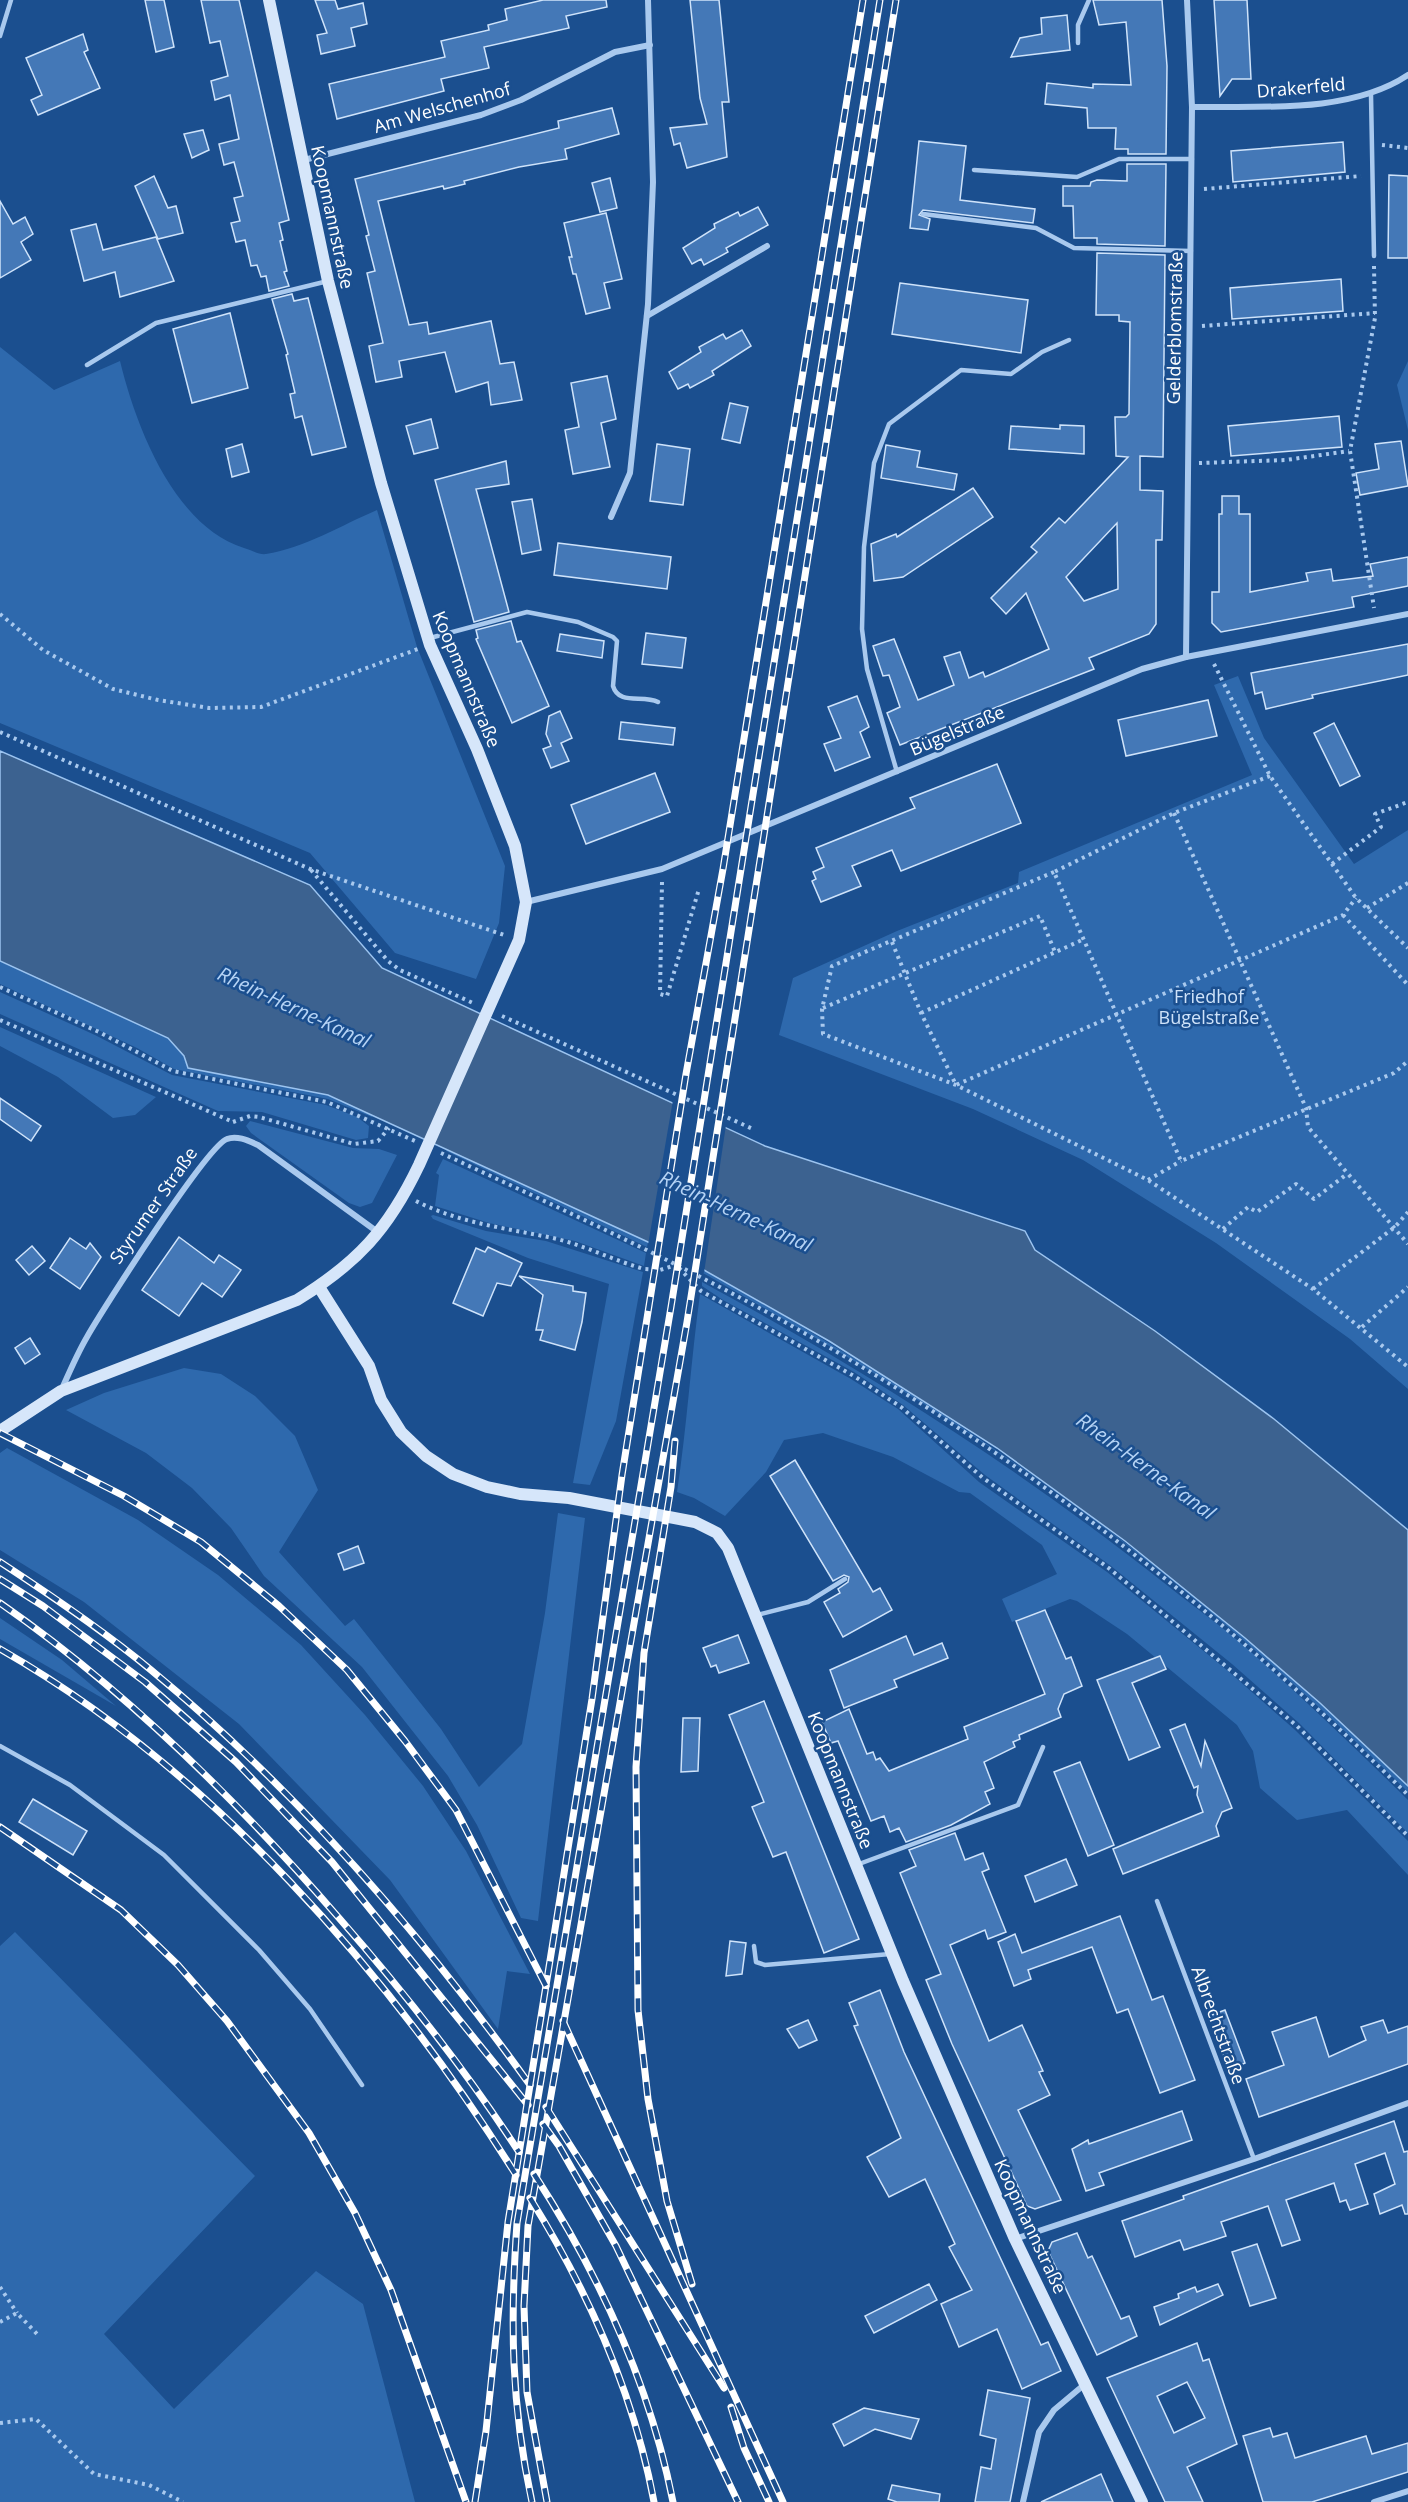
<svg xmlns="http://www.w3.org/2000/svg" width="1408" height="2502" font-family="'Open Sans',sans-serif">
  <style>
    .green { fill: #2e69ad }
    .water { fill: #3c6290; stroke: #9cc4f0; stroke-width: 1.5 }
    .pier { fill: #1b4f8f }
    .building { fill: #4478b7; stroke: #cfe3fa; stroke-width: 1.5; fill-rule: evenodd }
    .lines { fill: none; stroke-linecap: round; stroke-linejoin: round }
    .path { stroke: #a9c9ee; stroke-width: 4; stroke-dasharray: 3 4.5; stroke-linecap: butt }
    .lane { stroke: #a9c9ee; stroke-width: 4.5 }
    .street { stroke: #a9c9ee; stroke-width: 6 }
    .secondary { stroke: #d6e6fa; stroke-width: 12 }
    .rail-casing { stroke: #fff; stroke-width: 7 }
    .rail { stroke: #1b4f8f; stroke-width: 4.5; stroke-dasharray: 14; stroke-linecap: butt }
    .labels { text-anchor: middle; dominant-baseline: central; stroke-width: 5; stroke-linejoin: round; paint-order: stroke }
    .street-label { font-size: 18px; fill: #fff; stroke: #1b4f8f }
    .park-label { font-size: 18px; fill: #cfe3fa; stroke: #1b4f8f }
    .water-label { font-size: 20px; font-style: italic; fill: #b5d3f5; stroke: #1b4f8f }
  </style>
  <rect width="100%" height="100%" fill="#1b4f8f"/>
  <g class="green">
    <path d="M0,347L54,390L120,361C136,427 174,526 244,548C251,550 259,555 266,554C304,548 342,525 377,510L417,647L505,866L499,923L476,979L395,953L310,853L0,723Z"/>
    <path d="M1408,361V430L1397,385Z"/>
    <path d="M1238,676L1264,738L1354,864L1408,830V1389L1350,1339L1216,1243L1083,1160L973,1109L779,1035L793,978L897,931L1018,883L1019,872L1252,775L1214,685Z"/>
    <path d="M0,961L168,1038L184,1056L188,1068L328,1095L373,1114L372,1117L328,1099L174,1069L137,1048L0,984Z"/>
    <path d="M0,992L95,1035L172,1075L326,1105L357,1117L369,1126L368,1138L356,1140L262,1112L218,1111L0,1014Z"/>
    <path d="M0,1027L156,1097L135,1115L113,1118L58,1077L0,1046Z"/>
    <path d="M250,1121L353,1148L379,1149L397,1155L372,1203L360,1207L349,1203L251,1133L246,1126Z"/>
    <path d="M448,1148L648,1242L647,1247L446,1151Z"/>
    <path d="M443,1159L646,1253L644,1266L575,1241L489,1223L435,1206L439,1175L436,1173Z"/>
    <path d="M433,1215L486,1231L546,1241L643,1272L616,1421L590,1485L573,1483L609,1284L528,1258L433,1219L431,1216Z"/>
    <path d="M704,1270C962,1415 1196,1578 1408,1786V1792C1304,1689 1193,1593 1075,1506C956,1420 830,1345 703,1273Z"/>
    <path d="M702,1282C866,1370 1023,1471 1168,1586C1193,1606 1219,1624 1243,1645C1300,1695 1354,1747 1408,1800V1833L1299,1723L1232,1664L1111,1566L985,1475L903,1405L854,1372L723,1300L702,1286Z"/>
    <path d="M700,1294L851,1379L898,1409L979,1482L1107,1572L1228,1671L1294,1729L1408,1841V1875L1347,1810L1297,1820L1260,1788L1253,1751L1237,1725L1127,1634L1077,1601L1070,1599L1012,1622L1002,1599L1057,1574L1042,1545L970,1493L959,1492L893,1457L823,1433L784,1440L766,1472L725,1516L694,1498L677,1492C687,1426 691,1360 700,1294Z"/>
    <path d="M184,1368L221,1374L255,1396L295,1436L318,1490L279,1552L345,1626L354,1619L441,1729L479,1787L522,1744L545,1613L558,1513L585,1518L538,1921L521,1918L477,1825L448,1776L362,1667L264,1576L231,1528L192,1488L146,1453L66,1410L104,1393Z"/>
    <path d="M7,1448L138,1520L218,1575L301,1645L365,1715L423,1786L466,1851L530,1974L507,1971L498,2029L390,1880L239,1724L84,1602L0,1550V1453Z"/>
    <path d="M0,1618L62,1660L116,1706L0,1639Z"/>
    <path d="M15,1932L255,2176L104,2334L174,2409L316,2271L363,2304L415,2502H0V1946Z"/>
  </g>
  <path class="water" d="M0,751L310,885L382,968L765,1146L1025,1231L1035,1250L1155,1331L1274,1419L1408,1530V1786L1320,1703L1245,1638L1125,1541L997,1448L829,1341L704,1270L648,1242L328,1095L188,1068L184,1056L168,1038L0,961Z"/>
  <path class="pier" d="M673,1100L726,1125L704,1273L648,1245Z"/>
  <g class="building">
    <path d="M145,0H164L174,47L156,52Z"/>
    <path d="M201,0H239L289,220L279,223L283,240L280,241L287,271L284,272L289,286L269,291L266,276L261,277L257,265L251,266L245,240L236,242L231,223L240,221L234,198L243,196L234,162L224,165L219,144L239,139L230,95L215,100L211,81L228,76L220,41L210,43Z"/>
    <path d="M315,0H335L338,9L363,3L367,24L351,28L355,46L321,54L317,35L327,33Z"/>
    <path d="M543,0H606L607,7L566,16L569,28L484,47L489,68L441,79L444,91L337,119L329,84L445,57L441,41L489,30L488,25L507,20L505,9Z"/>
    <path d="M690,0H719L729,102H722L727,157L687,168L680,143L674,145L670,128L707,124L700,98Z"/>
    <path d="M1093,0H1162L1167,66L1166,154H1128V149H1115L1116,128H1088L1087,108L1045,104L1047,83L1093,88V84L1131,85L1126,22L1099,25Z"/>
    <path d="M1214,0H1247L1251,79H1232L1220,96Z"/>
    <path d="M1067,15L1070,50L1011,57L1020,38L1042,34L1041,18Z"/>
    <path d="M83,34L88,50L84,52L100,88L38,115L31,100L42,95L26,58Z"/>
    <path d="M612,108L619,134L565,149L567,159L519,167L464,181L465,184L444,189L443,186L378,201L409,325L427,322L429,334L491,321L500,364L514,362L522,400L491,405L488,382L456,392L445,352L399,361L402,377L376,382L369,346L383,343L367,273L375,271L366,236L369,235L355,179L559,128L558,121Z"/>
    <path d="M203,130L209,150L192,158L184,134Z"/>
    <path d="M919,141L966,146L960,200L1035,209L1033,223L923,210L919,215L930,219L928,230L910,228Z"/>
    <path d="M1343,142L1345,172L1233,182L1231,151Z"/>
    <path d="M1127,164H1166L1165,246L1097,244V238H1074L1073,206H1063V186H1090L1091,182L1097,180L1127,181Z"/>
    <path d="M1389,175L1408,176V258H1388Z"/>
    <path d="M154,176L168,208L176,206L183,233L158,239L135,186Z"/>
    <path d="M610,178L617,208L600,212L592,183Z"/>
    <path d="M0,201L13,224L25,217L33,234L21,242L31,260L0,278Z"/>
    <path d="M758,207L768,225L726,248L728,252L704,265L701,259L692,264L683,248L715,228L714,224L738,212L740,216Z"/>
    <path d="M606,213L622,279L604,283L610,308L586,314L576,274H573L569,257H572L564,223Z"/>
    <path d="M96,224L103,250L156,237L174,281L120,297L115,272L84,281L71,230Z"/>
    <path d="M1097,253L1165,255L1163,457L1140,456V490L1163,491L1162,540H1156V624L1149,634L1089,658L1094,669L900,745L887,713L900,707L889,675L883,676L873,646L894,639L918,700L954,685L944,657L960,652L969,678L983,672L985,677L1049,649L1026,593L1006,614L991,598L1037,552L1031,547L1059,518L1065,523L1128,457L1116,456L1115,417H1126L1129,414L1130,322L1119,321V315H1096ZM1117,523L1118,589L1084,601L1066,577Z"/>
    <path d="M1341,279L1343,311L1232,319L1230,288Z"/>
    <path d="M900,283L1028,300L1021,353L892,334Z"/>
    <path d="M292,294L294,301L308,298L346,447L312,455L302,416L295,418L290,394L295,393L286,355L288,354L272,299Z"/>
    <path d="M230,313L248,388L192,403L173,329Z"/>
    <path d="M742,330L751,346L712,371L714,375L690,388L688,384L678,389L669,372L701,352L699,347L723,334L726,339Z"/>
    <path d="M607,376L616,419L601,423L610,467L573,474L565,430L579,427L571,383Z"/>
    <path d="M730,403L748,407L740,443L722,439Z"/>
    <path d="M1339,416L1342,447L1231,456L1228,426Z"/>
    <path d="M431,419L438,448L414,454L406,426Z"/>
    <path d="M1060,425L1084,426V454L1009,449L1011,426L1060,429Z"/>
    <path d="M1401,441L1408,486L1360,495L1356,473L1379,469L1375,444Z"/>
    <path d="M242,444L249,472L232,477L226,449Z"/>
    <path d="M657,444L690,449L683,505L650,501Z"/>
    <path d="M886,445L920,451L917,467L957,474L954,490L881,478Z"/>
    <path d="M506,461L509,484L476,489L509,612L474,622L435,480Z"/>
    <path d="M973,488L993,517L903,577L874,581L871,544L896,534L897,537Z"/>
    <path d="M1222,496H1239V514H1250V592L1308,581L1306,573L1331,569L1333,581L1373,576L1370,564L1408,557V586L1352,597L1354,607L1221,632L1212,623V592H1219V514H1222Z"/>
    <path d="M532,499L541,550L522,554L512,502Z"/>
    <path d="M558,543L671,557L667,589L554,575Z"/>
    <path d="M511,621L517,642L521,641L549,706L512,723L476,639L478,638L476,630Z"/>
    <path d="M646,633L686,638L682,668L642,664Z"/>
    <path d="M560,634L604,641L602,658L557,651Z"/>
    <path d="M1408,644V675L1312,695L1313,698L1266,709L1262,692L1255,694L1251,673Z"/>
    <path d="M857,696L869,727L860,732L870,757L835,771L824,744L841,738L828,707Z"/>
    <path d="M1208,700L1217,736L1126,756L1118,720Z"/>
    <path d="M560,711L572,738L561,743L569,761L551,768L543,749L551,746L546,734L549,716Z"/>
    <path d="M621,722L675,728L673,745L619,739Z"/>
    <path d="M1334,723L1360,776L1340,786L1314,733Z"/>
    <path d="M997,764L1021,823L901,871L892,850L852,866L861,886L821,902L812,881L816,879L813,872L824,867L816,848L915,808L910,798Z"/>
    <path d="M655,773L670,812L586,844L571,805Z"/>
    <path d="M0,1098L41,1126L31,1141L0,1119Z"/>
    <path d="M179,1237L214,1263L219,1255L241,1270L222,1297L202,1283L179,1316L142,1290Z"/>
    <path d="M70,1238L86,1249L90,1243L101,1257L80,1289L50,1268Z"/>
    <path d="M32,1246L45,1261L29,1275L16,1260Z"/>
    <path d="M488,1247L522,1263L511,1286L497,1283L483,1316L453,1303L476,1248L485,1252Z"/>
    <path d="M519,1276L573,1286V1291L586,1293L582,1322L575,1350L540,1340L543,1330H536L543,1295Z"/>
    <path d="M30,1338L40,1354L25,1364L15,1348Z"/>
    <path d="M795,1460L873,1592L880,1588L892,1610L843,1637L824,1602L840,1593L838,1589L848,1582L849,1577L844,1575L833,1581L770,1476Z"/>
    <path d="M358,1546L364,1563L344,1570L338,1554Z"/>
    <path d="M1045,1610L1066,1659L1071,1657L1082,1686L1064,1694L1058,1709L1061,1717L1019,1735L1020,1739L1013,1742L1015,1747L984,1762L994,1788L985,1792L990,1804L951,1825L906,1842L899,1828L890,1832L884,1816L871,1821L838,1741L831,1743L822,1722L849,1709L867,1754L873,1752L876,1760L880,1758L889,1771L968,1739L964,1727L1045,1694L1016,1621Z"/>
    <path d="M738,1635L749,1663L719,1673L716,1665L711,1667L703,1648Z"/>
    <path d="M906,1636L914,1655L942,1643L948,1658L894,1680L897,1687L844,1708L830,1670Z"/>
    <path d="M1160,1656L1166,1669L1132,1683L1160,1747L1129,1760L1097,1680Z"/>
    <path d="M764,1701L859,1939L824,1953L786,1852L773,1857L752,1807L764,1802L729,1715Z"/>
    <path d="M683,1718H700L698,1771L681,1772Z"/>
    <path d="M1185,1724L1201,1766L1205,1741L1232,1808L1222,1812L1216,1826L1219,1836L1123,1874L1113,1849L1203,1812L1197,1795L1198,1786L1194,1788L1170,1730Z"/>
    <path d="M1080,1762L1114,1845L1088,1856L1054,1772Z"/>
    <path d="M33,1799L87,1831L73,1855L19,1822Z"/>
    <path d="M955,1833L965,1860L983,1853L989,1869L982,1872L1006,1932L988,1939L985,1930L950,1945L989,2041L1022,2025L1043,2071L1039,2072L1050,2095L1018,2110L1061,2200L1035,2209L1027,2206L952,2044L926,1980L941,1974L900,1873L916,1866L909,1850Z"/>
    <path d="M1066,1859L1077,1885L1035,1902L1025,1876Z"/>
    <path d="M1120,1916L1152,2000L1163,1996L1195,2080L1160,2093L1128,2009L1117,2013L1092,1947L1028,1970L1031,1979L1014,1986L998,1942L1015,1934L1022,1953Z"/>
    <path d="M730,1941L746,1943L742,1974L726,1976Z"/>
    <path d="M880,1990L904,2052L1041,2345L1048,2342L1061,2371L1022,2389L997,2329L959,2347L941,2304L972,2290L949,2247L955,2244L925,2179L889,2197L867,2157L901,2138L854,2026L858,2025L849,2003Z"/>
    <path d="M1225,2010L1245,2063L1229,2070L1209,2016Z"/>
    <path d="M1316,2017L1329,2057L1366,2040L1361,2027L1383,2020L1388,2033L1408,2026V2064L1259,2117L1246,2079L1284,2065L1272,2032Z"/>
    <path d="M808,2020L817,2040L799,2048L787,2029Z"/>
    <path d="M1182,2111L1192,2140L1099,2173L1104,2185L1086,2191L1072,2149L1088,2140L1089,2144Z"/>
    <path d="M1394,2121L1404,2152L1408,2151V2214H1405L1402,2205L1380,2214L1374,2194L1395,2184L1385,2153L1355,2164L1368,2204L1350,2210L1346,2200L1340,2202L1334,2183L1286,2200L1300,2240L1282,2246L1268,2206L1221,2222L1226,2236L1184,2250L1180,2240L1135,2257L1122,2221L1184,2199L1183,2196Z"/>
    <path d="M1077,2233L1088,2258L1092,2256L1121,2319L1129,2316L1137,2336L1097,2355L1048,2251L1052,2242Z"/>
    <path d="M1257,2244L1276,2298L1250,2306L1232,2252Z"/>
    <path d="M929,2284L937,2300L874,2333L865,2316Z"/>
    <path d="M1218,2284L1223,2295L1160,2325L1154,2307L1179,2298L1178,2294L1195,2287L1197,2292Z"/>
    <path d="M1197,2343L1203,2361L1209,2359L1237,2444L1187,2467L1203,2502H1165L1107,2378ZM1187,2382L1205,2418L1174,2433L1157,2396Z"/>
    <path d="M988,2390L1030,2398L1010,2502H975L981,2467L991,2469L996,2439L980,2435Z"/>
    <path d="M864,2408L919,2419L911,2439L875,2429L844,2446L833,2424Z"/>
    <path d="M1270,2428L1273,2437L1287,2433L1295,2458L1366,2436L1372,2454L1408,2443V2472L1312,2502H1263L1243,2436Z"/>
    <path d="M1101,2474L1113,2502H1041Z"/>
    <path d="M892,2485L940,2494L939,2502H897L888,2499Z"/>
  </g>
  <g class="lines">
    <g class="path">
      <path d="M1382,145L1408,148"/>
      <path d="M1204,189L1361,176"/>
      <path d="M1374,266L1375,318L1350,451L1374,608"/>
      <path d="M1202,326L1375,313"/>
      <path d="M1199,463L1286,460L1349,451"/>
      <path d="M0,614L43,650L113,689L158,700L209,708L261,707L418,649"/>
      <path d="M1214,664L1270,776L1356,898L1408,948"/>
      <path d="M0,732L310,869L504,935"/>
      <path d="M1270,776L1174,813L1054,872L1181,1161L1394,1073L1408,1061"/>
      <path d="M1174,813L1306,1108L1308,1127L1408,1244"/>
      <path d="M1332,864L1381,827L1375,814L1408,802"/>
      <path d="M311,870L388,961L400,970L473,1003"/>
      <path d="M1054,872L832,966L822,1009L823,1034L956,1085L1148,1180L1313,1289L1408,1367"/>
      <path d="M662,882L660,994L667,996L699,889"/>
      <path d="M1367,908L1408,883"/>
      <path d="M1343,915L1408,985"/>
      <path d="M892,942L921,1013L956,1085L1343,915L1356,898"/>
      <path d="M0,987L99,1032L173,1071L327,1102L415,1141"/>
      <path d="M823,1008L1040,916L1055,952"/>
      <path d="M921,1013L1082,940"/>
      <path d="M502,1016L753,1129"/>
      <path d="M0,1020L233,1122"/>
      <path d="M233,1122L250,1116L259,1117L354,1144L378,1141L389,1128"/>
      <path d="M441,1153C549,1203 658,1253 763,1310C999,1439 1217,1606 1408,1795"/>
      <path d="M1148,1180L1181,1161"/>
      <path d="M416,1201C457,1222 503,1228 548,1237C580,1243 612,1260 644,1269L660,1270L676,1265"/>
      <path d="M1223,1229L1248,1207L1257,1212L1296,1184L1314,1199L1347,1174"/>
      <path d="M679,1268L701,1291L854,1376L901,1407L983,1478L1110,1569L1297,1726L1408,1836"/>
      <path d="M1313,1289L1395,1227L1408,1212"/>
      <path d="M1362,1327L1408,1287"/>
      <path d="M0,2287L17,2313"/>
      <path d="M0,2322L17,2313L38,2335"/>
      <path d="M0,2423L36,2419L94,2474L149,2485L183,2502"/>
    </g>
    <g class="lane">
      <path d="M0,36L11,0"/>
      <path d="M1078,43V25L1089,0"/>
      <path d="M1371,95L1374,256"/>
      <path d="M974,170L1077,177L1119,159H1192"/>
      <path d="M923,214L1036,228L1074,248L1191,251"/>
      <path d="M87,365L156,323L328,281"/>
      <path d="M430,638L527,612L578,622L613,637L617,641L613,686C619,706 643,694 658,702"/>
      <path d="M897,772L867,669L862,629L864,547L874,463L889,424L961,370L1011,374L1042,352L1069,340"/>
      <path d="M757,1615L808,1602L845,1579"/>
      <path d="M0,1746L70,1785L164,1855L259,1950L310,2009L362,2085"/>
      <path d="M859,1864L1018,1805L1043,1747"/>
      <path d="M1157,1901L1254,2159"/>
      <path d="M754,1946L756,1962L765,1965L890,1954"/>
    </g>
    <g class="street">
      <path d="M1192,107C1260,106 1350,114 1408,75"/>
      <path d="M304,160L481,115L521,100L615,52L650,45"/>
      <path d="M647,316L767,246"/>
      <path d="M611,517L630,473L648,304L653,182L648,0"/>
      <path d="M1186,657L1192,107L1187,0"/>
      <path d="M526,902L662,869L1142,669L1186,657L1408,614"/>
      <path d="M61,1391C69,1373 77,1354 87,1337C103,1309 207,1146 227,1139C237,1135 249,1141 258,1145L379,1233"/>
      <path d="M1015,2239L1254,2159L1408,2103"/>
      <path d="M1023,2502L1039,2432L1054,2410L1085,2384"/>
      <path d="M1374,2502L1408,2491"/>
    </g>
    <g class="secondary">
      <path d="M319,1287L369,1366L381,1400L401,1432L426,1456L453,1474L487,1487L520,1494L569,1498L695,1522L717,1533L728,1548L903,1981L1015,2239L1142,2502"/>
      <path d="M0,1431L61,1391L297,1300C357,1263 388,1230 419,1165L519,940L526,902L515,846L477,749L430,645L381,483L328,281L269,0"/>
    </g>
    <g class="rail-casing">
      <g id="rail">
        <path d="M0,1433L124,1496L201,1542L279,1606L347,1670L405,1741L456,1810L546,1986"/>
        <path d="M675,1441L671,1487L644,1653L636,1767L638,2010L648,2099L667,2201L692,2284"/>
        <path d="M0,1562C52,1596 104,1631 151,1670C295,1789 421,1933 530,2085"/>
        <path d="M0,1579L43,1606L145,1682L236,1762L332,1862L528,2105"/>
        <path d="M0,1603C127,1691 238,1801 339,1918C404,1992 465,2069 519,2152"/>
        <path d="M0,1649C209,1768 389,1972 516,2175"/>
        <path d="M0,1827L121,1910L178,1965L227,2021L309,2133L355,2213L391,2290L466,2502"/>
        <path d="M563,2021L783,2502"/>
        <path d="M546,2107L724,2388"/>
        <path d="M543,2124L559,2146L616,2246L738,2502"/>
        <path d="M534,2174C599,2274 650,2385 673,2502"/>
        <path d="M530,2198C588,2291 634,2394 654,2502"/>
        <path d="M731,2407L744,2448L769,2502"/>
        <path d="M475,2502L486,2431L508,2222L592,1699L622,1475L686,1074L723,869L863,0"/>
        <path d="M532,2502C511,2405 510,2322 517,2223L671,1307L880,0"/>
        <path d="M547,2502L527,2392L524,2306L528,2226L687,1322L896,0"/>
      </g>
    </g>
    <use href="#rail" class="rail"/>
  </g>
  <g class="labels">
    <g class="street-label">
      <text transform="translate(1301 87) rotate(-5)">Drakerfeld</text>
      <text transform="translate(442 107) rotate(-16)">Am Welschenhof</text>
      <text transform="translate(333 217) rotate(78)">Koopmannstraße</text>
      <text transform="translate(1174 328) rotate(-89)">Gelderblomstraße</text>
      <text transform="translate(467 679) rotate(67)">Koopmannstraße</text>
      <text transform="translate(957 730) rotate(-23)">Bügelstraße</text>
      <text transform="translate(153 1205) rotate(-55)">Styrumer Straße</text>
      <text transform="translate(841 1780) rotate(68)">Koopmannstraße</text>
      <text transform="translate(1219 2025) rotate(70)">Albrechtstraße</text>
      <text transform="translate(1031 2226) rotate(65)">Koopmannstraße</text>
    </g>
    <g class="park-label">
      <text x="1209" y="996">Friedhof<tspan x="1209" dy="21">Bügelstraße</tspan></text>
    </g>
    <g class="water-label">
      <text transform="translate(294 1007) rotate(25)">Rhein-Herne-Kanal</text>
      <text transform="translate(736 1211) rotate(25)">Rhein-Herne-Kanal</text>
      <text transform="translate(1146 1466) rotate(36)">Rhein-Herne-Kanal</text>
    </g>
  </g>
</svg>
